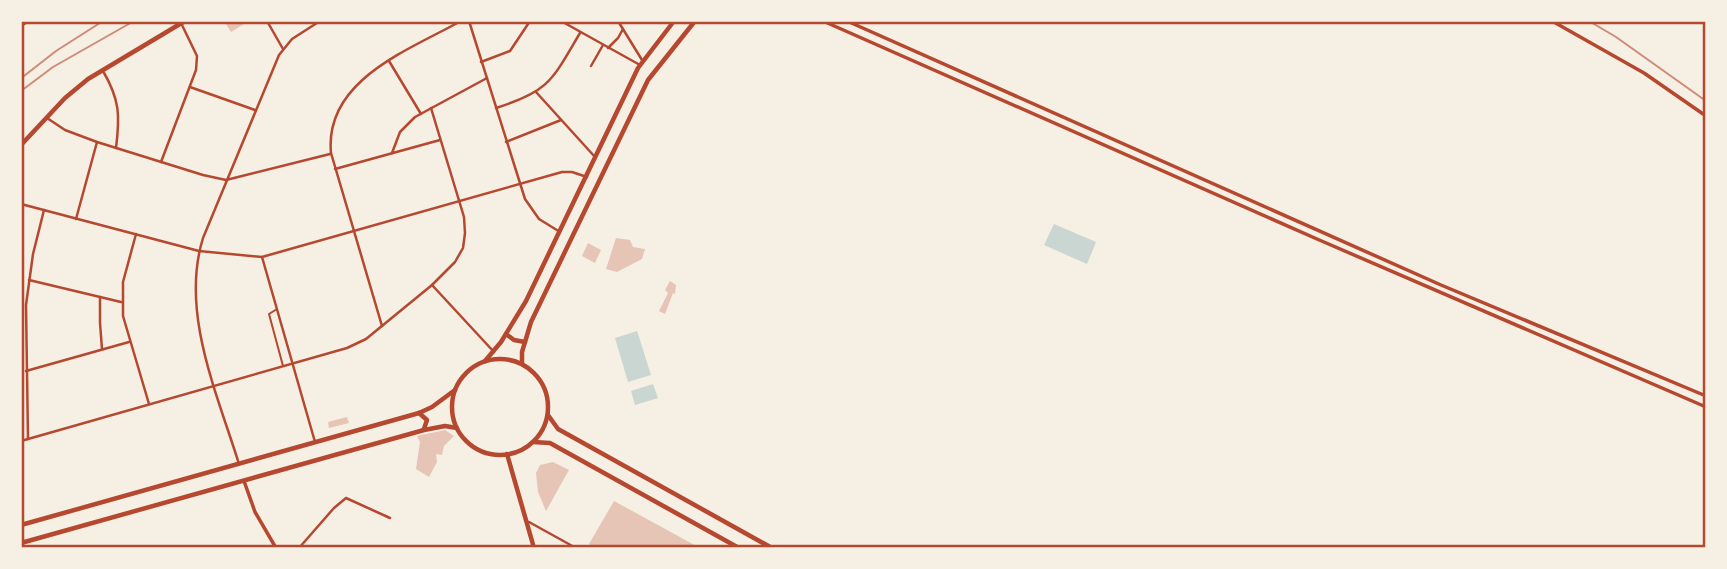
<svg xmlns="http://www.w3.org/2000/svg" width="1727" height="569" font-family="Bitter,serif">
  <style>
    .water { fill: #c9d6d2 }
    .building { fill: #e6c5b7 }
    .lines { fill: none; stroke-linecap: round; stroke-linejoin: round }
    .service { stroke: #b5482f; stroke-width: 2 }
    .minor { stroke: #b5482f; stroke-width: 2.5 }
    .tertiary { stroke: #b5482f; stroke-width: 3.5 }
    .secondary { stroke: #b5482f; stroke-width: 4.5 }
    .primary { stroke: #b5482f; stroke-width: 4.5 }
    .rail { stroke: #cf8b77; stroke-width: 2 }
    .neatline { fill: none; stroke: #b5482f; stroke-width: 2.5 }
  </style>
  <rect width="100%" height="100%" fill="#f6efe4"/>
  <g class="water">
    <path d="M1054,224L1096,242L1087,264L1044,245Z"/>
    <path d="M637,331L651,375L628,382L615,338Z"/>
    <path d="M653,384L658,398L635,405L631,391Z"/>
  </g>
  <g class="building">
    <path d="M224,21H249L231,32Z"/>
    <path d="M616,238L630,240L633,247L645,249L642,259L617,272L606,269Z"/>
    <path d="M588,243L601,250L595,263L582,256Z"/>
    <path d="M670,281L676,285L675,294L673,293L665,314L659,311L668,293L665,290Z"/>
    <path d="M347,417L349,423L329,428L328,422Z"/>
    <path d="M445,430L454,436L444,446L442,455L436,454L437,462L429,477L416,469L420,442L417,436Z"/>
    <path d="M553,462L569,470L546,511L538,492L536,473L540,465Z"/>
    <path d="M614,501L700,548H595L589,544Z"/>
  </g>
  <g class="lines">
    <path class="service" d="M277,309L269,314L283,366"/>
    <g class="minor">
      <path d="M267,21L283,49"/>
      <path d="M469,21L525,199L539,219L560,232"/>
      <path d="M561,21L640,65"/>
      <path d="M618,21L642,60"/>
      <path d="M608,48L618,38L623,29"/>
      <path d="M389,61L421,114"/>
      <path d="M481,62L510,51L530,21"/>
      <path d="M591,66L603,45"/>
      <path d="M103,71C120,100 120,116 116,148"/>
      <path d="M190,87L255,110"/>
      <path d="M536,92L595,157"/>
      <path d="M496,108C550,91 552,80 580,33"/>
      <path d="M47,118L65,130L97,142L203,175L226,180L330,154"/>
      <path d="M506,142L561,120"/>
      <path d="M392,153L400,132L415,117L487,78"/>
      <path d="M161,162L196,70L197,56L181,23"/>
      <path d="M335,169L440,140"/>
      <path d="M21,204L199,251L262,257L562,172H572L587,177"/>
      <path d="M76,219L97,142"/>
      <path d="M136,234L123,282V316L149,404"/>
      <path d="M262,257L315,442"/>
      <path d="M29,280L121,302"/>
      <path d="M432,285L494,352"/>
      <path d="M100,297V323L102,349"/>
      <path d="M382,326L331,153C324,80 409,50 461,21"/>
      <path d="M26,371L129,342"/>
      <path d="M28,439L26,305L33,254L44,210"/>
      <path d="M21,441L347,348L366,339L432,285L455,262L463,248L465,233L464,217L431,108"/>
      <path d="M239,464C217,393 180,312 203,238L279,55L292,39L320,21"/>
      <path d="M529,522L576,548"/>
      <path d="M299,548L334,508L346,498L390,518"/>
    </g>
    <g class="tertiary">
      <path d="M823,21L1317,239L1706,407"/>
      <path d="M847,21L1441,285L1706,396"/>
      <path d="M1552,21L1644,73L1706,116"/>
      <path d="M244,481L255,512L276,548"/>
    </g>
    <g class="secondary">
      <path d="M21,145L65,98L88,79L185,21"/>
      <path d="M507,454L534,548"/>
    </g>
    <g class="primary">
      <path d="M21,25L27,21"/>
      <path d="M506,334L514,340L525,342"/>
      <circle cx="500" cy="407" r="48"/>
      <path d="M485,361L501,342L526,301L638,68L674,21"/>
      <path d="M522,364V352L531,322L648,80L695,21"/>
      <path d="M419,413L427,420L424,429"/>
      <path d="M548,415L558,429L772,548"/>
      <path d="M533,442L550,443L739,548"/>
      <path d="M21,525L419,413L432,407L455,390"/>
      <path d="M21,543L424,430L445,426L457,428"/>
    </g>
    <g class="rail">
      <path d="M1589,21L1616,37L1706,101"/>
      <path d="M24,76L56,51L103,21"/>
      <path d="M21,91L53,67L134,21"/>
    </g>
  </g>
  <rect width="1727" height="569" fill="none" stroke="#f6efe4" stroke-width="46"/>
  <rect x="23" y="23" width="1681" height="523" class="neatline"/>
</svg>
